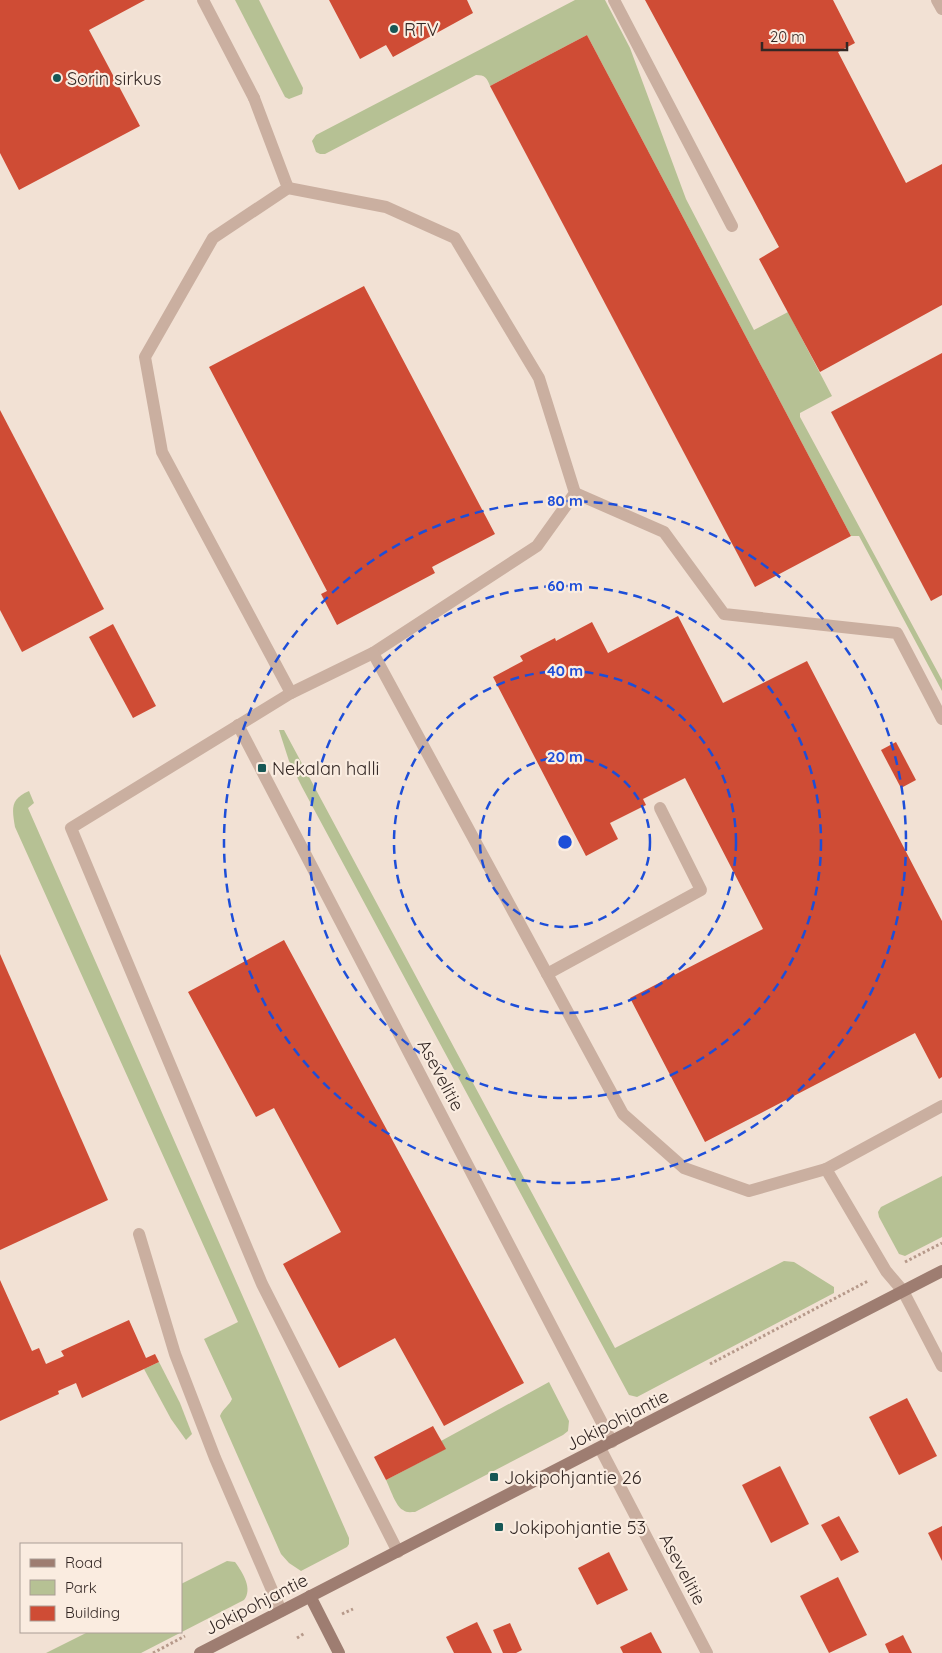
<svg xmlns="http://www.w3.org/2000/svg" width="942" height="1653" font-family="Quicksand,sans-serif">
  <style>
    .green { fill: #b6c194 }
    .building { fill: #cf4c35 }
    .lines { fill: none; stroke-linecap: round; stroke-linejoin: round }
    .path { stroke: #b6998a; stroke-width: 3; stroke-dasharray: 2.5 2.5; stroke-linecap: butt }
    .lane { stroke: #caafa0; stroke-width: 12 }
    .street { stroke: #caafa0; stroke-width: 12 }
    .secondary { stroke: #9e7d71; stroke-width: 12 }
    .ring { fill: none; stroke: #1d4ed8; stroke-width: 2.5; stroke-dasharray: 9 6 }
    .poi-dot { fill: #175755; stroke: #faece0; stroke-width: 2 }
    .labels { text-anchor: middle; dominant-baseline: central; stroke-width: 4.5; stroke-linejoin: round; paint-order: stroke }
    .poi-label { font-size: 18px; fill: #332724; stroke: #faece0; text-anchor: start }
    .street-label { font-size: 18px; fill: #332724; stroke: #faece0 }
    .centre { fill: #1d4ed8; stroke: #faece0; stroke-width: 2.5 }
    .ring-label { font-size: 15px; text-anchor: middle; font-weight: bold; fill: #1d4ed8; stroke: #faece0; stroke-width: 4.5; stroke-linejoin: round; paint-order: stroke }
  </style>
  <rect width="100%" height="100%" fill="#f2e1d4"/>
  <g class="green">
    <path d="M235,0H259L303,88L302,94L289,99L285,97Z"/>
    <path d="M575,0H605L630,48L686,199L754,330L788,312L832,396L800,413V417L942,680V691L859,536H851L587,35L490,86C487,78 485,75 476,75L325,154H320L316,152L312,141L316,135Z"/>
    <path d="M279,730H284L615,1348L784,1261L794,1262L834,1287V1293L637,1397L629,1395L302,787L289,761Z"/>
    <path d="M29,791L34,803L28,808L349,1538V1544L347,1547L301,1571L289,1563L281,1554L220,1416C223,1408 229,1406 232,1399L204,1339L238,1322L15,827C12,809 10,799 29,791Z"/>
    <path d="M942,1176V1237L905,1256L899,1254L879,1217L878,1212L881,1207Z"/>
    <path d="M159,1362L180,1403L192,1434L186,1440L171,1419L144,1369Z"/>
    <path d="M549,1382L569,1421L568,1431L563,1435L415,1512C411,1512 406,1513 403,1510C396,1507 390,1488 386,1480L445,1449L441,1441Z"/>
    <path d="M227,1561L235,1562C243,1573 253,1589 244,1600L141,1653H46L88,1632H181V1584Z"/>
  </g>
  <g class="building">
    <path d="M0,0H145L89,30L140,126L19,190L0,153Z"/>
    <path d="M329,0H467L473,13L393,57L386,45L360,59Z"/>
    <path d="M645,0H833L855,43L838,52L906,183L942,164V305L820,372L759,259L779,247Z"/>
    <path d="M587,35L851,536L755,587L490,86Z"/>
    <path d="M364,286L495,534L432,567L435,573L337,625L321,594L327,591L209,367Z"/>
    <path d="M942,353V595L931,601L831,412Z"/>
    <path d="M0,410L104,609L22,652L0,610Z"/>
    <path d="M678,616L723,703L807,661L942,921V1077L939,1079L915,1033L705,1142L630,998L763,929L685,778L643,799L646,805L610,823L618,839L586,856L493,677L523,661L520,656L555,638L556,641L592,622L608,653Z"/>
    <path d="M113,624L156,706L133,718L89,637Z"/>
    <path d="M896,742L916,780L901,788L881,750Z"/>
    <path d="M284,940L524,1383L444,1426L395,1338L339,1368L283,1264L341,1232L274,1108L256,1117L188,992Z"/>
    <path d="M0,954L108,1200L0,1250Z"/>
    <path d="M0,1280L32,1351L39,1348L46,1364L64,1356L61,1351L129,1320L146,1358L155,1354L159,1362L82,1398L76,1383L58,1391L59,1394L0,1421Z"/>
    <path d="M907,1398L937,1456L899,1475L869,1417Z"/>
    <path d="M433,1426L446,1449L386,1480L374,1457Z"/>
    <path d="M780,1466L809,1524L771,1543L742,1485Z"/>
    <path d="M839,1516L859,1552L841,1561L821,1525Z"/>
    <path d="M942,1526V1561L928,1533Z"/>
    <path d="M609,1552L628,1590L597,1605L578,1568Z"/>
    <path d="M838,1577L867,1635L829,1653L800,1596Z"/>
    <path d="M477,1622L492,1653H454L446,1637Z"/>
    <path d="M510,1623L522,1650L516,1653H503L493,1630Z"/>
    <path d="M651,1632L662,1653H623L620,1647Z"/>
    <path d="M903,1635L912,1653H889L885,1644Z"/>
  </g>
  <g class="lines">
    <g class="path">
      <path d="M905,1262L942,1243"/>
      <path d="M710,1364L868,1281"/>
      <path d="M342,1614L353,1609"/>
      <path d="M297,1638L305,1633"/>
      <path d="M153,1653L185,1636"/>
    </g>
    <g class="lane">
      <path d="M614,0L732,226"/>
      <path d="M254,98L288,188L213,238L145,357L162,452L291,693L71,828L262,1284L398,1552"/>
      <path d="M288,188L386,207L455,238L539,378L575,493L537,546L373,653"/>
      <path d="M575,493L664,532L724,614L897,633L942,719"/>
      <path d="M291,693L373,653L623,1114L684,1168L749,1191L826,1169L942,1106"/>
      <path d="M238,725L612,1442"/>
      <path d="M547,974L701,890L660,808"/>
      <path d="M826,1169L886,1271L903,1291"/>
      <path d="M139,1234L175,1354L215,1458L281,1611"/>
    </g>
    <g class="street">
      <path d="M203,0L254,98"/>
      <path d="M937,0L942,9"/>
      <path d="M903,1291L942,1366"/>
      <path d="M600,1448L707,1653"/>
    </g>
    <g class="secondary">
      <path d="M310,1596L339,1653"/>
      <path d="M200,1653L942,1271"/>
    </g>
  </g>
  <g class="ring">
    <circle cx="565" cy="842" r="85"/>
    <circle cx="565" cy="842" r="171"/>
    <circle cx="565" cy="842" r="256"/>
    <circle cx="565" cy="842" r="341"/>
  </g>
  <g class="poi-dot">
    <circle cx="394" cy="29" r="5"/>
    <circle cx="57" cy="78" r="5"/>
    <rect x="257" y="763" width="10" height="10" rx="2.5"/>
    <rect x="489" y="1472" width="10" height="10" rx="2.5"/>
    <rect x="494" y="1522" width="10" height="10" rx="2.5"/>
  </g>
  <g class="labels">
    <g class="poi-label">
      <text x="404" y="29">RTV</text>
      <text x="67" y="78">Sorin sirkus</text>
      <text x="272" y="768">Nekalan halli</text>
      <text x="504" y="1477">Jokipohjantie 26</text>
      <text x="509" y="1527">Jokipohjantie 53</text>
    </g>
    <g class="street-label">
      <text transform="translate(441 1075) rotate(62)">Asevelitie</text>
      <text transform="translate(617 1420) rotate(-27)">Jokipohjantie</text>
      <text transform="translate(683 1569) rotate(62)">Asevelitie</text>
      <text transform="translate(256 1604) rotate(-27)">Jokipohjantie</text>
    </g>
  </g>
  <circle cx="565" cy="842" r="8" class="centre"/>
  <g class="ring-label">
    <text x="565" y="506">80 m</text>
    <text x="565" y="591">60 m</text>
    <text x="565" y="676">40 m</text>
    <text x="565" y="762">20 m</text>
  </g>
  <rect x="20" y="1543" width="162" height="90" fill="#faece0" stroke="#aa9d95"/>
  <rect x="30" y="1559" width="25" height="8" fill="#9e7d71" stroke="#aa9d95"/>
  <text x="65" y="1568" font-size="15" fill="#332724">Road</text>
  <rect x="30" y="1580" width="25" height="15" fill="#b6c194" stroke="#aa9d95"/>
  <text x="65" y="1593" font-size="15" fill="#332724">Park</text>
  <rect x="30" y="1606" width="25" height="15" fill="#cf4c35" stroke="#aa9d95"/>
  <text x="65" y="1618" font-size="15" fill="#332724">Building</text>
  <path d="M762 42v8h85v-8" fill="none" stroke="#332724" stroke-width="2.5"/>
  <text x="770" y="42" font-size="15" fill="#332724" stroke="#faece0" stroke-width="4" paint-order="stroke">20 m</text>
</svg>
